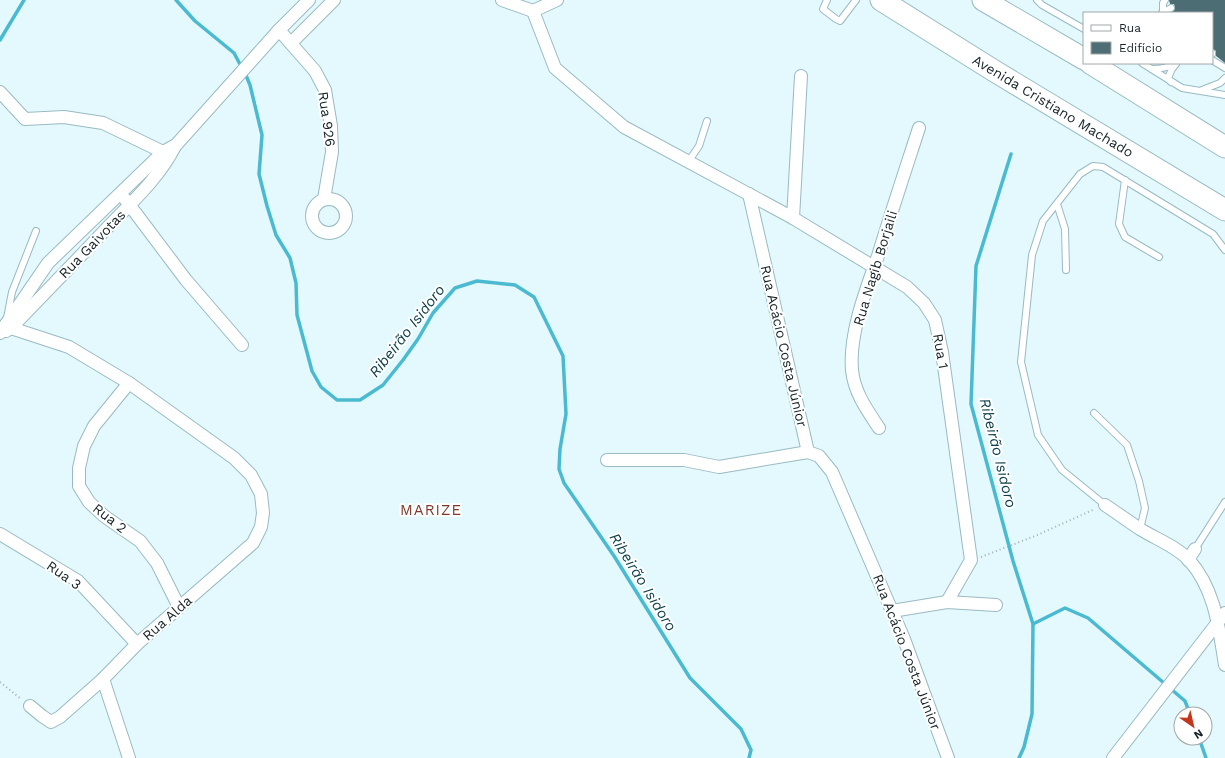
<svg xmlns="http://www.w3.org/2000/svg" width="1225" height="758" font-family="'Work Sans',sans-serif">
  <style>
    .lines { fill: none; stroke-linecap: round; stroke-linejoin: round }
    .stream { stroke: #4abad1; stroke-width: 3.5 }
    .building { fill: #4e6d75; filter: url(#shadow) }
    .service-casing { stroke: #99bac2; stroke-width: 8 }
    .minor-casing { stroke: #99bac2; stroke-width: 14 }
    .trunk-casing { stroke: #99bac2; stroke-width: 23 }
    .path { stroke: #9eb1b4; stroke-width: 2; stroke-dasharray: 1 3; stroke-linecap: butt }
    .service { stroke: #fff; stroke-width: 6 }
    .minor { stroke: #fff; stroke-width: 12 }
    .trunk { stroke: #fff; stroke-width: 21 }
    .labels { text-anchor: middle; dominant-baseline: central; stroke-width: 4; stroke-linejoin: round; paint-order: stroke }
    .street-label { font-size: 14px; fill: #162326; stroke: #fff }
    .water-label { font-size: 15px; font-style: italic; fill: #0e414b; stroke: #fff }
    .neighbourhood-label { font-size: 15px; letter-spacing: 1px; fill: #7f392b; stroke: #fff }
  </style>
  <defs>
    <filter id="shadow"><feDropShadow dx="3.5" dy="-3.5" stdDeviation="0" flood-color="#0004"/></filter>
  </defs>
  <rect width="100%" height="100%" fill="#e4f9fd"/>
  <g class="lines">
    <g class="stream">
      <path d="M176,0L195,21L234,53L242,68"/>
      <path d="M0,40L24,0"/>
      <path d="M245,73L250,85L262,135L259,174L267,206L276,235L290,258L296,283L297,315L312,371L321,387L337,400H360L383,385L403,360L418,339L433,313L455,288L477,281L515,285L534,297L563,356L566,414L560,449L559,469L564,483L614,556L690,678L741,729L751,750L749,758"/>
      <path d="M1011,154L976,266L971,404L1013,561L1033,624L1032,714L1024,747L1019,758"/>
      <path d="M1033,624L1065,608L1088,618L1185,701L1190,714"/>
      <path d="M1199,738L1206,758"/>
    </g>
  </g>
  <path class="building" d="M1169,0H1225V63L1216,56V51L1212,49V13H1172L1175,8L1174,4H1170Z"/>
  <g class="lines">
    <g class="service-casing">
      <g id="service">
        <path d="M827,0L823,9L836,19L840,21L856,0"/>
        <path d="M1037,0L1042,5L1084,29"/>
        <path d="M1162,13L1171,8"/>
        <path d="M1163,13V3L1165,0"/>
        <path d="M1212,54V53"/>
        <path d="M1212,60L1225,68"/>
        <path d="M1142,63L1182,88L1225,95"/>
        <path d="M1152,69C1161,69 1168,68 1176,63"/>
        <path d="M1171,82L1168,78L1172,69L1176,64"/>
        <path d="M1202,90L1220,83L1225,78"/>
        <path d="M688,162L699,146L707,121"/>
        <path d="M1125,180L1119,224L1125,237L1159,257"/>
        <path d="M1057,204L1065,229L1066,270"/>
        <path d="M7,318L12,292L36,231"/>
        <path d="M1094,413L1127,445L1139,481L1145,508L1140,529"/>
        <path d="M1105,505L1062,470L1038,435L1021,362L1032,255L1043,221L1080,174L1093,166L1103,167L1213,234L1225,250"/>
        <path d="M1195,549L1225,502"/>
      </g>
    </g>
    <g class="minor-casing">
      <g id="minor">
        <path d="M502,0L533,11"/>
        <path d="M533,11L555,68L624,127L793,218L907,287L924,303L935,320L942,352L971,560L947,602"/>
        <path d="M533,11L557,0"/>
        <path d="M279,30L315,71L325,90L331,126L332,152L324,199"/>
        <path d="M291,43L334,0"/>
        <path d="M0,92L25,119L64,117L103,123L163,152L169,156"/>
        <path d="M749,194L808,452L819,456L832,472L904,639L948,758"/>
        <circle cx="329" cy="216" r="17"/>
        <path d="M125,199L186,280L242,345"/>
        <path d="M793,218L801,76"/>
        <path d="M6,324L11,328L69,347L129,383L234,458L251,475L261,494L263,513L261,527L253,543L137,644L103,679L60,717L51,722L42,716L30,706"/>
        <path d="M6,331L11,328C43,295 75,262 107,228C131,203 159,178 175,146"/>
        <path d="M0,333L48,263L163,152L176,145L279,30L309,0"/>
        <path d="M129,383L94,426L84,446L79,468V486L89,502L104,516L140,541L157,563L179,607"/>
        <path d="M879,428C867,410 854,392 852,370C849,333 866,290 878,256C891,213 905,171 919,128"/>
        <path d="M607,460H684L719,467L808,452"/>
        <path d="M1105,505C1117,513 1128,521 1140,529C1156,539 1176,546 1189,560C1215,589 1219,628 1225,665"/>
        <path d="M0,534L78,581L137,644"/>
        <path d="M1188,560L1195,549"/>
        <path d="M892,611L947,602L996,605"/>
        <path d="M103,679L129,758"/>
        <path d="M1113,758L1225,613"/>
      </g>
    </g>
    <g class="trunk-casing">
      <g id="trunk">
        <path d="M881,0L996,72L1225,210"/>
        <path d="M983,0L1084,59"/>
        <path d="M1090,63L1225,147"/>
      </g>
    </g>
    <g class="path">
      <path d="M981,557L1035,536L1095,509"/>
      <path d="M0,682L21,699"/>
    </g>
    <use href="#service" class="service"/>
    <use href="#minor" class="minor"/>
    <use href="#trunk" class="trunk"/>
  </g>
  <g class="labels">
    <g class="street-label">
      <text transform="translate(1053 106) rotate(31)">Avenida Cristiano Machado</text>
      <text transform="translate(327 119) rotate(82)">Rua 926</text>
      <text transform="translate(92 244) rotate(-46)">Rua Gaivotas</text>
      <text transform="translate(875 268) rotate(-73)">Rua Nagib Borjaili</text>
      <text transform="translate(784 346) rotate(77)">Rua Acácio Costa Júnior</text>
      <text transform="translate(941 351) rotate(80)">Rua 1</text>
      <text transform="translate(110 518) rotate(38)">Rua 2</text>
      <text transform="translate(64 575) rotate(35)">Rua 3</text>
      <text transform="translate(167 618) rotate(-41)">Rua Alda</text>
      <text transform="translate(907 652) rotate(69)">Rua Acácio Costa Júnior</text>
    </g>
    <g class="water-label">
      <text transform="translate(407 331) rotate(-52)">Ribeirão Isidoro</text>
      <text transform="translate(998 453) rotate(76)">Ribeirão Isidoro</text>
      <text transform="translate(643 582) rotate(58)">Ribeirão Isidoro</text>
    </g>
    <g class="neighbourhood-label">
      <text x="431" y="510">MARIZE</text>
    </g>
  </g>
  <rect x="1083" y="12" width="130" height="52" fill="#ffffff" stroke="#a2a7a8"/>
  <rect x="1091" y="25" width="20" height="6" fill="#ffffff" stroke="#a2a7a8"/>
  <text x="1119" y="32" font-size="12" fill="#162326">Rua</text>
  <rect x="1091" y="42" width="20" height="12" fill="#4e6d75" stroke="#a2a7a8"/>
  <text x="1119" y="52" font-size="12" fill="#162326">Edifício</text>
  <g transform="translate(1193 726) rotate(146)"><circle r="19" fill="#ffffff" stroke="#a2a7a8"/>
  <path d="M0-3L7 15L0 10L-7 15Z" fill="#c3381c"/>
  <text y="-6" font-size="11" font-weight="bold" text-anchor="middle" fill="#162326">N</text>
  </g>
</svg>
